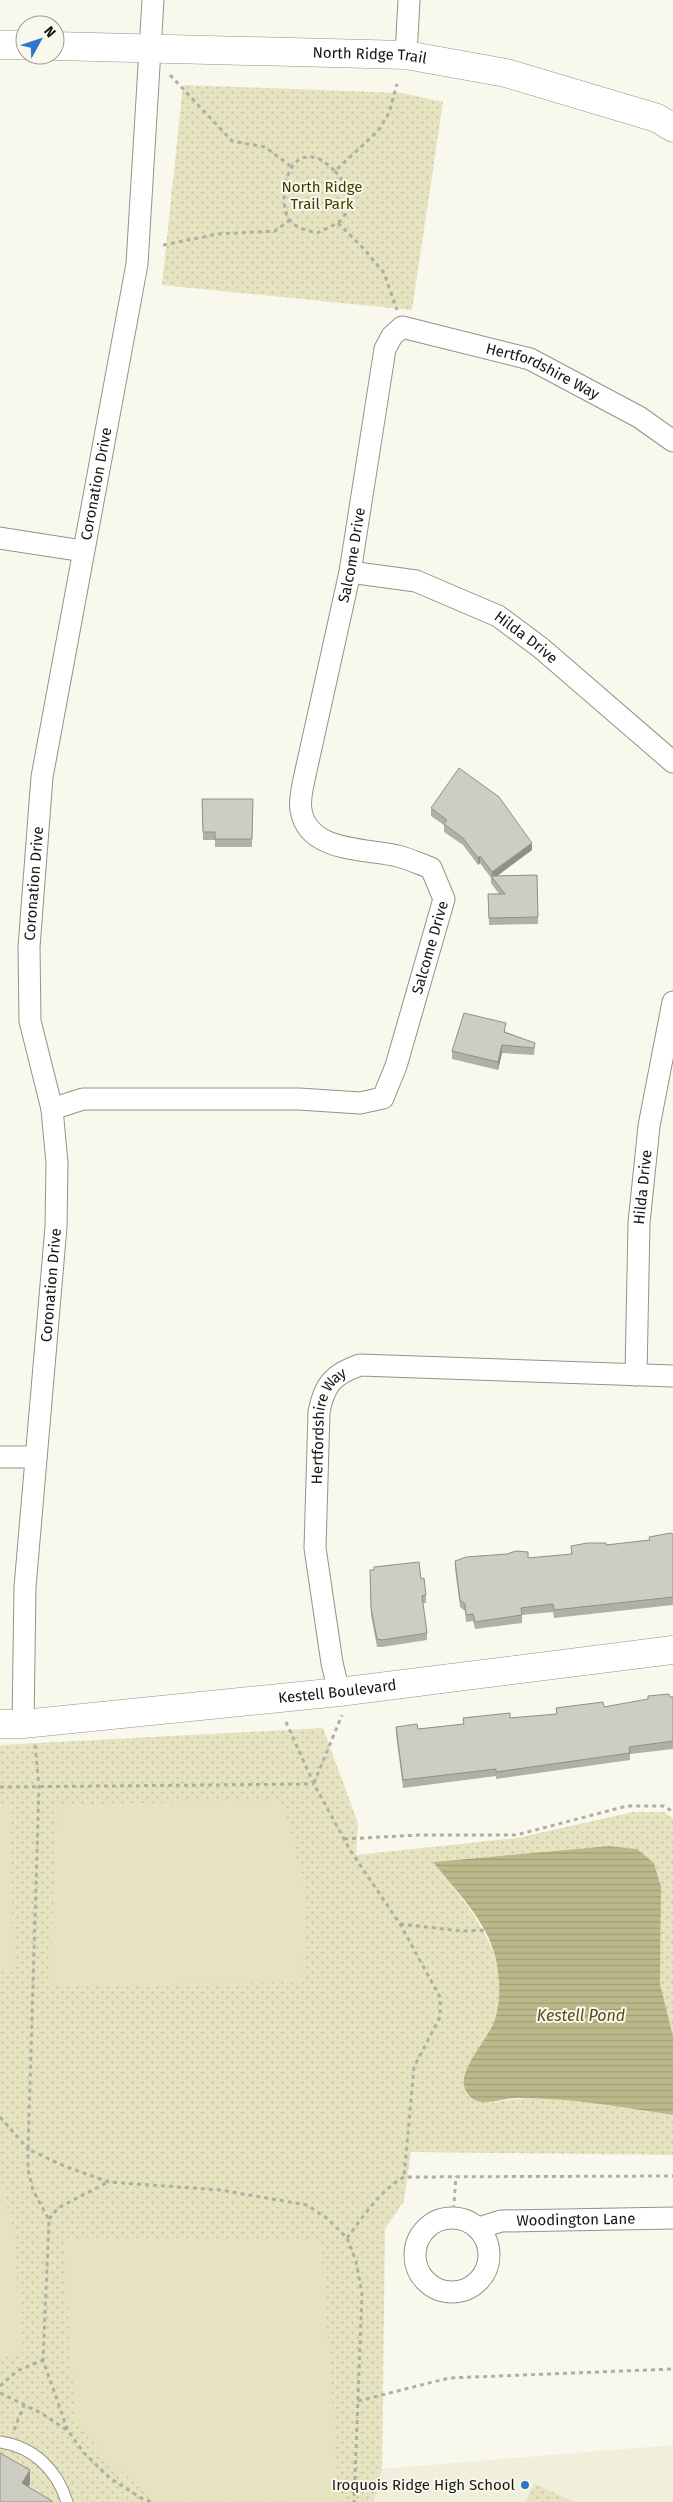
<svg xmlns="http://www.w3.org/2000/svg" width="673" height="2502" font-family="'Fira Sans',sans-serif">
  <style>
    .built { fill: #f0efdc }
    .grass { fill: url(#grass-dots) }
    .pitch { fill: #e6e3c1 }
    .water { fill: url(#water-rules) }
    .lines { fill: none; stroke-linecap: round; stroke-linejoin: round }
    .service-casing { stroke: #939388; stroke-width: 13 }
    .minor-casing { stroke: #939388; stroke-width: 23 }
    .tertiary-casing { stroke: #939388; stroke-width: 29 }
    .path { stroke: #b0afa6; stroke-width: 3; stroke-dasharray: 4 4; stroke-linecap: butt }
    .service { stroke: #fff; stroke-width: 11 }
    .minor { stroke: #fff; stroke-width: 21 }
    .tertiary { stroke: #fff; stroke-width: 28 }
    .wall { fill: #b1b0a7 }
    .shaded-wall { fill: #909088 }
    .building { fill: #cecdc2; stroke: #909088 }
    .poi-dot { fill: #2e77c8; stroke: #f9f8ed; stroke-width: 2 }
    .labels { text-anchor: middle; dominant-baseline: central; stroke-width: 4; stroke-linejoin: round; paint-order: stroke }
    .street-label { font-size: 15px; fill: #161512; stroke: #f9f8ed }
    .park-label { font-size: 15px; fill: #403b00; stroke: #f9f8ed }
    .poi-label { font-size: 15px; fill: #161512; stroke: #f9f8ed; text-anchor: end }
    .water-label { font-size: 16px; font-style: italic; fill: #554f18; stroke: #f9f8ed }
  </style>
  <defs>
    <pattern id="grass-dots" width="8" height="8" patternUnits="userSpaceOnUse" patternTransform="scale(1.25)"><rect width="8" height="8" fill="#e6e3c1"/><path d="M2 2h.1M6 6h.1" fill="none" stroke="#c5c2a5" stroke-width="1.8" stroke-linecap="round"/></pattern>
    <pattern id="water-rules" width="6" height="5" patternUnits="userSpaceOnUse" patternTransform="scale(1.25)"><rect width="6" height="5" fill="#bcb889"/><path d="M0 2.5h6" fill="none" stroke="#a19d75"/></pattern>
  </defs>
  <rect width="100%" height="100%" fill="#f9f8ed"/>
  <path class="built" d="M673,2445V2502H374L382,2469Z"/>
  <g class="grass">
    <path d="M183,85L402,93L443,102L412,310L162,285Z"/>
    <path d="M323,1728L358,1823L356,1855L517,1838L633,1812H665L673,1818V2036L660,1984L661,1887L654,1863L637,1849L609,1846L433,1862C472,1911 523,1966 489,2034C484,2045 475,2055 468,2066L489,2103C550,2091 612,2106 673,2115V2155L411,2152L404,2201L385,2229L382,2469L374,2502H0V1745Z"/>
    <path d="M534,2484L575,2502H526Z"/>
  </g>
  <g class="pitch">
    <path d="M281,1800L306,1890L303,1982L50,1986L57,1805Z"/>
    <path d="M9,1803L14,1972H0V1804Z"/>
    <path d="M0,2177L14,2235L23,2356H0Z"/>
    <path d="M63,2238L321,2239L339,2502L155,2500L105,2458L75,2418Z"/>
  </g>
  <path class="water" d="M609,1846L637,1849L654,1863L661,1887L660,1984L673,2036V2115C621,2107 571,2098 519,2098C501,2097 478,2112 466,2091C455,2070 491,2038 496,2016C501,1998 500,1975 495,1956C486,1920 455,1890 433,1862Z"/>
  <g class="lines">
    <g class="service-casing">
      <path id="service" d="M0,2442C34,2447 57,2470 67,2502"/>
    </g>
    <g class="minor-casing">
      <g id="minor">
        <path d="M406,55L409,0"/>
        <path d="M0,538L83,551"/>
        <path id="s1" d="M350,572L416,581L498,616L541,648L673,762"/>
        <path id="s2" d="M52,1109L83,1099H299L360,1103L383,1098L396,1066L444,899L431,868C420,864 409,859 398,856C366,848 308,853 301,810C299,799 303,785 305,775L350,572L385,349L392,336L402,327L530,359L639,417L673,441"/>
        <path id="s3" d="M636,1375L639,1223L649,1126L673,1002"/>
        <path d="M0,1457H36"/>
        <path id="s4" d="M339,1692L332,1663L315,1548L319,1412C324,1385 333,1374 360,1365L673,1376"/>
        <path id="s5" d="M23,1724L25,1587L56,1227L57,1163L52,1109L30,1021L29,947L42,777L137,264L153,0"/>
        <circle cx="452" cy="2255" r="37"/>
        <path id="s6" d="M479,2228L501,2221L673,2218"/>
      </g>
    </g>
    <g class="tertiary-casing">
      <g id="tertiary">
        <path d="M0,45H25"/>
        <path id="s7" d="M55,46L406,55L506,73L657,118L673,128"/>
        <path id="s8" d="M0,1724H23L339,1692L673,1650"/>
      </g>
    </g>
    <g class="path">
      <path d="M170,75L232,141L265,147L292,167"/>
      <path d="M335,171C346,184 350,192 350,209L338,223L317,233C308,231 295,228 289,219C278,203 285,153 312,157C321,158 328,165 335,171L378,131L389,113L397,84"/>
      <path d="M338,223L364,249L384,273L397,310"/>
      <path d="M163,245L218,234L275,231L290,220"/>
      <path d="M286,1722L314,1784L350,1850L400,1924L440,1997V2017L414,2067L404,2177"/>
      <path d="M35,1745L39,1787L28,2149L64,2166L109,2182L220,2190L307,2205L328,2219L347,2238L356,2261L362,2294L354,2502"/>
      <path d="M314,1783L342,1715"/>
      <path d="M0,1787L314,1784"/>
      <path d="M344,1839L419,1835H516L627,1806H664L673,1812"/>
      <path d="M400,1924L462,1931L488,1930"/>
      <path d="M0,2117L28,2149V2170L33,2190L49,2220L43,2360L68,2431L84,2453L110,2478L141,2498L152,2502"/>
      <path d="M453,2217L456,2176"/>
      <path d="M49,2219L58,2208L108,2182"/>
      <path d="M347,2238C364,2216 379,2191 404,2177L673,2176"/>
      <path d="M0,2386L17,2371L43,2360"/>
      <path d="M0,2393L41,2413L67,2430"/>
      <path d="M358,2401L449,2378L673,2369"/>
      <path d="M14,2430L24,2405"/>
    </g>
    <use href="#service" class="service"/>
    <use href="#minor" class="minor"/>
    <use href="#tertiary" class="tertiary"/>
  </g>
  <g class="wall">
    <path d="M202,799H253L252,847H215V840H203Z"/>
    <path d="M431,808L532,850L497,876L537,875L538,924L489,925L488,894H499L491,883V878L480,863L478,865L463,845L444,832V825L431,816Z"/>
    <path d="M506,1031V1032L535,1043L534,1055L502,1053L498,1070L452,1059V1051Z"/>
    <path d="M673,1534V1605L554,1618L553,1612L522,1615V1623L475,1629L473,1621L466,1622L465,1611L460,1607L455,1568V1561L528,1558L571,1554V1546L606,1545L649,1540Z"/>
    <path d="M370,1577L421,1579L426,1595V1603H423L427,1633V1640L382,1647H377L371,1615Z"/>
    <path d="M673,1697V1749L630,1754V1760L496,1779V1776L403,1788L396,1734V1727L418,1729L463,1724V1718H510L556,1714V1708L604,1707Z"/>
  </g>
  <g class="shaded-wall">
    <path d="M532,843V850L493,879L492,877V872Z"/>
    <path d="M480,856V863L478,865V858Z"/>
    <path d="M502,1045V1053L498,1070V1062Z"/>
    <path d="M30,2470V2484L22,2497V2483Z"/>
  </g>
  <g class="building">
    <path d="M459,768L499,797L532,843L492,872L480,856L478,858L463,838L444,824L447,820L431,808Z"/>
    <path d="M202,799H253L252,839H215V832H203Z"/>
    <path d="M537,875L538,917L489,918L488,894H505L491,876Z"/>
    <path d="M464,1013L506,1023L504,1032L535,1043L534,1048L502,1045L498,1062L452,1051Z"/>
    <path d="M671,1533L673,1534V1597L554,1610L553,1604L521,1608L522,1615L475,1622L473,1614L466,1615L465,1604L460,1600L455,1561L466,1557L507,1554L516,1551L528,1552V1558L572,1554L571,1546L587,1543H606V1545L650,1540L649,1537Z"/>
    <path d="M419,1562L421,1579L424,1578L426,1595L422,1596L427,1633L382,1640L377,1639L371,1608L370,1570H374V1567Z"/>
    <path d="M669,1694L670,1697H673V1741L629,1747L630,1753L496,1772V1769L403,1780L396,1727L417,1724L418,1729L464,1724L463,1718L510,1713V1718L557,1714L556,1708L603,1702L604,1707L648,1699V1696Z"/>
    <path d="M0,2453L30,2470L22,2483L52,2501V2502H0Z"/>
  </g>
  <circle class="poi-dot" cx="525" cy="2485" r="5"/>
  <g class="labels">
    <g class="street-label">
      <text stroke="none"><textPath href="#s7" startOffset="315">North Ridge Trail</textPath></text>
      <text stroke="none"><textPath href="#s2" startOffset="1371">Hertfordshire Way</textPath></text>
      <text stroke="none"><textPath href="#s5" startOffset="1250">Coronation Drive</textPath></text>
      <text stroke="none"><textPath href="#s2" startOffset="986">Salcome Drive</textPath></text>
      <text stroke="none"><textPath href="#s1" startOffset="191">Hilda Drive</textPath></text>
      <text stroke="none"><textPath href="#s5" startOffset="845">Coronation Drive</textPath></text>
      <text stroke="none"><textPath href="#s2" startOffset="491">Salcome Drive</textPath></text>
      <text stroke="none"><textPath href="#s3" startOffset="188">Hilda Drive</textPath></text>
      <text stroke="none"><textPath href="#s5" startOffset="440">Coronation Drive</textPath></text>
      <text stroke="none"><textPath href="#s4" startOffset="271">Hertfordshire Way</textPath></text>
      <text stroke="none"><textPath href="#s8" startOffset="339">Kestell Boulevard</textPath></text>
      <text stroke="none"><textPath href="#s6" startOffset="98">Woodington Lane</textPath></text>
    </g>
    <g class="park-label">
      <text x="322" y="187">North Ridge<tspan x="322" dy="17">Trail Park</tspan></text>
    </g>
    <g class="poi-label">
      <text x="515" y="2485">Iroquois Ridge High School</text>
    </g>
    <g class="water-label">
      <text x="581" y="2015">Kestell Pond</text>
    </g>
  </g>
  <g transform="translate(40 40) rotate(50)"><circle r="24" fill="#f9f8ed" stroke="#9e9d95"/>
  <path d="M0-4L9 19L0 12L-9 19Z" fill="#2e77c8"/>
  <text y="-8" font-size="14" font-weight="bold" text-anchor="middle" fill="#161512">N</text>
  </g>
</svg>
